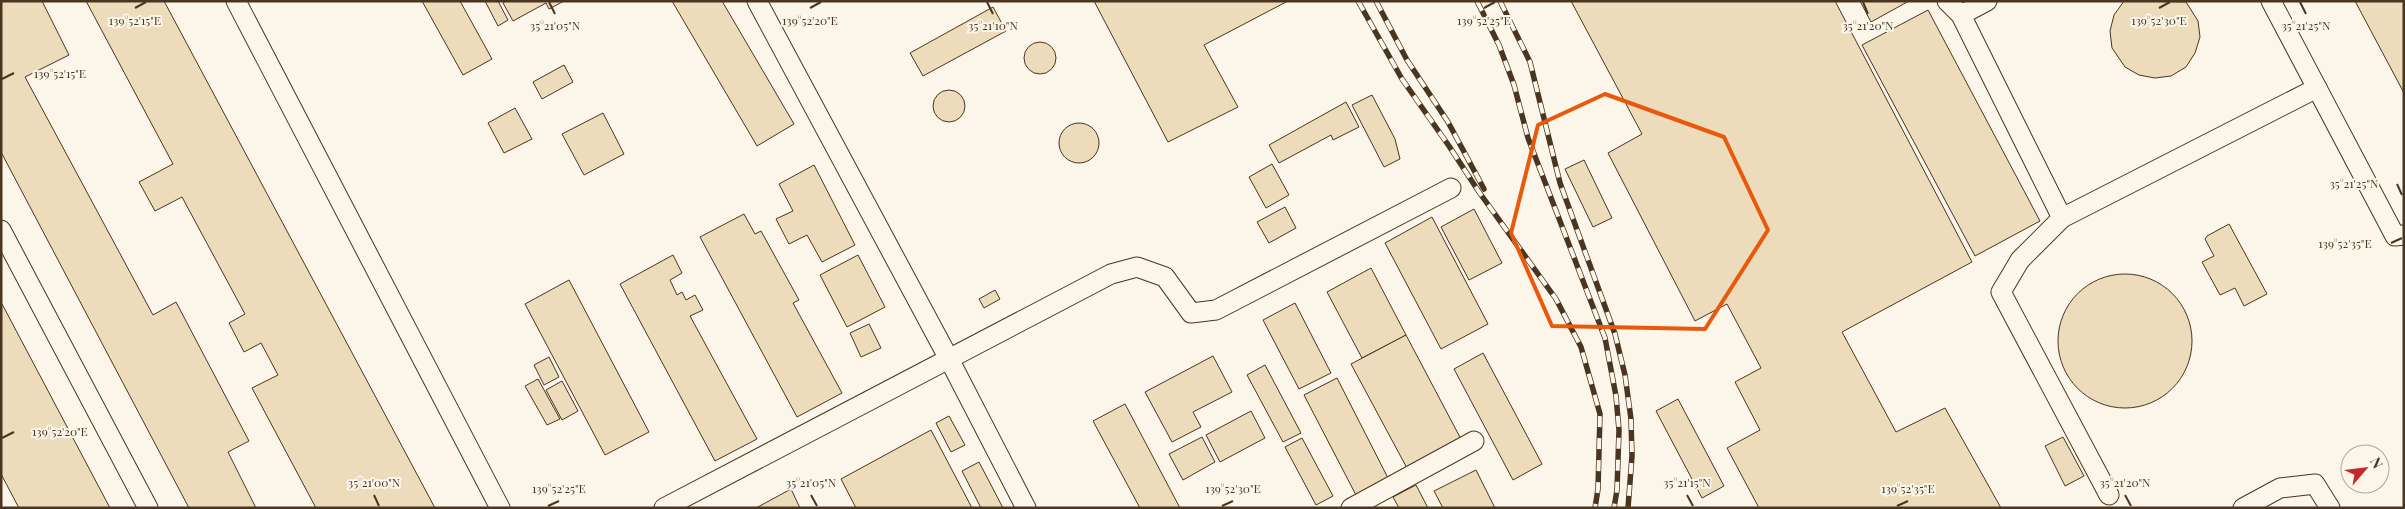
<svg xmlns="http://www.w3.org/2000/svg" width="2405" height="509" font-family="'Playfair Display',serif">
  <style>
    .building { fill: #ecdcbc; stroke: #4a3520 }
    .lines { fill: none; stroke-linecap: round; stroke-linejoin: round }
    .minor-casing { stroke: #4a3520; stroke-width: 21 }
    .minor { stroke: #fbf6e9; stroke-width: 19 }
    .rail-casing { stroke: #4a3520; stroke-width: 5.5 }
    .rail { stroke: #fbf6e9; stroke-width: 4; stroke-dasharray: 11; stroke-linecap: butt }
    .marked { fill: none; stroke: #e8590c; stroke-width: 4; stroke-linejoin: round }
    .ticks { fill: none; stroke: #4a3520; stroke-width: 2 }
    .ticks-label { font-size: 12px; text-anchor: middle; fill: #4a3520; stroke: #fbf6e9; stroke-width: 4; stroke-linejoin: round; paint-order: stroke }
  </style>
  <rect width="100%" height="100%" fill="#fbf6e9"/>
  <g class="building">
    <path d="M1,1H42L69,55L25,77L153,315L176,302L249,441L228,452L256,508H189L1,152Z"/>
    <path d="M86,1H164L435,508H316L252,388L278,375L261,343L244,352L229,323L245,314L182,197L155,211L139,182L173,164Z"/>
    <path d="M422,1H460L492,59L463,75Z"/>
    <path d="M485,1H498L508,20L498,26Z"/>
    <path d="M506,1H564L549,9L546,3L513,21L503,3Z"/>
    <path d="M672,1H722L794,124L757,146Z"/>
    <path d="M1094,1H1288L1204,45L1238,107L1168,142Z"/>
    <path d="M1571,1H1835L1972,262L1842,332L1896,432L1945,408L2001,508H1759L1727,448L1760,430L1735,382L1761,368L1727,304L1695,321L1608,153L1642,134Z"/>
    <path d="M1860,1H1909L1871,22Z"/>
    <path d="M2124,1L2186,2L2198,21L2200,37L2195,53L2186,67L2171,76L2155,78L2139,75L2125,67L2112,48L2110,31L2114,15Z"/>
    <path d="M2355,1H2404V93Z"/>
    <path d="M993,7L1006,31L923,76L910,53Z"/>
    <path d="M1928,10L2040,221L1975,256L1862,45Z"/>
    <circle cx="1040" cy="58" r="16"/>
    <path d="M564,65L573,82L542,99L533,82Z"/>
    <circle cx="949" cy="106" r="16"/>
    <path d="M1372,95L1395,139L1400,159L1384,167L1352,105Z"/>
    <path d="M1346,102L1359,127L1333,140L1331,135L1279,163L1269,145Z"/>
    <path d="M515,108L532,139L504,153L488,123Z"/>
    <path d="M603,113L624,154L584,175L562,134Z"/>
    <circle cx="1079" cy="143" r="20"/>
    <path d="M1584,160L1612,218L1593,227L1565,169Z"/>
    <path d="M1272,164L1289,195L1266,208L1249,177Z"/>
    <path d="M814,165L855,245L822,262L807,235L789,244L776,219L793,211L779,184Z"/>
    <path d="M1285,207L1296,228L1269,243L1257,222Z"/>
    <path d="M1474,209L1502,263L1469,280L1441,227Z"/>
    <path d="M744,214L755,234L761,231L799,300L793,303L842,393L797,417L700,237Z"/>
    <path d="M1432,217L1488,324L1441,349L1385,243Z"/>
    <path d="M2229,224L2267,294L2244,306L2235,288L2220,295L2202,262L2214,256L2205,239L2207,236Z"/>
    <path d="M673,255L682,273L670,280L677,295L682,292L686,300L695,295L703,310L690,316L757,439L715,461L620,284Z"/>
    <path d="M858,255L885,307L847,327L820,275Z"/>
    <path d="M1371,268L1406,335L1362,358L1327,292Z"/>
    <circle cx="2125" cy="341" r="67"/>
    <path d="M569,280L649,432L605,455L525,304Z"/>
    <path d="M995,290L1000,299L984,308L979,299Z"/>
    <path d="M1,302L110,508H19L1,474Z"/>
    <path d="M1295,303L1331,373L1299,389L1263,320Z"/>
    <path d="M869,324L881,348L861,357L850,333Z"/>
    <path d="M1406,335L1462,441L1408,470L1351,364Z"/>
    <path d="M1483,353L1542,464L1513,480L1454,369Z"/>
    <path d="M1213,356L1232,392L1193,412L1201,427L1172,442L1145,392Z"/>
    <path d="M549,357L559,377L544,385L534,365Z"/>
    <path d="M1265,365L1301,433L1283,442L1247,375Z"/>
    <path d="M1337,378L1389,480L1357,497L1304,395Z"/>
    <path d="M538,379L560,419L547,425L525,386Z"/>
    <path d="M562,381L578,411L562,420L546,390Z"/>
    <path d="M1678,399L1724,486L1702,498L1656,411Z"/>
    <path d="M1125,404L1180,508H1140L1093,421Z"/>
    <path d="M1251,411L1265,438L1220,462L1206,435Z"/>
    <path d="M949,416L965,445L951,452L936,423Z"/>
    <path d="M931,430L972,508H856L841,479Z"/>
    <path d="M1202,437L1215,462L1183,480L1169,454Z"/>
    <path d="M2063,437L2084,476L2065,486L2045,446Z"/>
    <path d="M1302,438L1333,496L1316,505L1285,447Z"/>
    <path d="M979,462L1003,508H981L962,471Z"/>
    <path d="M1476,470L1495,508H1443L1434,491Z"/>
    <path d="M1416,485L1428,508H1399L1393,497Z"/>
    <path d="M791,489L800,508H756Z"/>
  </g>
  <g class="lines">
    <g class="minor-casing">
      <g id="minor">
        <path d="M236,1L500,508"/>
        <path d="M757,1L949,359L1026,508"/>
        <path d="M1947,1L1961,15L2062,218"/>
        <path d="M2271,1L2395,236L2404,235"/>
        <path d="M1961,15L1987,1"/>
        <path d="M1,230L148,508"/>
        <path d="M2109,495L2001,292L2020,260L2062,218L2317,88"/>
        <path d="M664,508L1111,274L1137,267L1165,277L1191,313L1216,310L1451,188"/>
        <path d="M1351,508L1474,441"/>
        <path d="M2243,508L2280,488L2315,484L2330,508"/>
      </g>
    </g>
    <use href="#minor" class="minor"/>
    <g class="rail-casing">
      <g id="rail">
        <path d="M1358,1L1402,79L1449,146L1479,192L1556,299L1581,347L1600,414L1598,489L1595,508"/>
        <path d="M1376,1L1407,60L1448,122L1484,189"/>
        <path d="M1477,1L1499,45L1514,85L1528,138L1605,338L1616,396L1619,430L1617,490L1614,508"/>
        <path d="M1500,1L1530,62L1560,183L1615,334L1625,375L1631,419L1632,456L1628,508"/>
      </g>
    </g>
    <use href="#rail" class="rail"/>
  </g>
  <path class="marked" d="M1605,94L1724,137L1768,230L1705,329L1552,326L1511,233L1538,125Z"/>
  <path class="ticks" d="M549,2L555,14M987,2L993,14M1863,2L1868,14M2300,2L2306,14M135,8L146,2M810,8L821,2M1484,8L1495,2M2159,8L2170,2M2,79L14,73M2397,184L2402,195M2391,243L2402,238M2,438L14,432M374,495L379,506M811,495L817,506M1687,495L1693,506M2125,495L2131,506M548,506L559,501M1222,506L1233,501M1897,506L1908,501"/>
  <g class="ticks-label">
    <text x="135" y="25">139°52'15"E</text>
    <text x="810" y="25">139°52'20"E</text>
    <text x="1484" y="25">139°52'25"E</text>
    <text x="2159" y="25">139°52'30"E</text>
    <text x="555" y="30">35°21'05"N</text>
    <text x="993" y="30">35°21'10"N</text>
    <text x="1868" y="30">35°21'20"N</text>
    <text x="2306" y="30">35°21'25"N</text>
    <text x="60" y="78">139°52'15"E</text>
    <text x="2354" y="188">35°21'25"N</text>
    <text x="2345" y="248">139°52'35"E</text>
    <text x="60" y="436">139°52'20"E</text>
    <text x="374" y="487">35°21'00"N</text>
    <text x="811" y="487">35°21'05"N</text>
    <text x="1687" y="487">35°21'15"N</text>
    <text x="2125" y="487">35°21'20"N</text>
    <text x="559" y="493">139°52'25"E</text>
    <text x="1233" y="493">139°52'30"E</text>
    <text x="1908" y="493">139°52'35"E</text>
  </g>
  <rect width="2405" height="509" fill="none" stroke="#4a3520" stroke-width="5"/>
  <g transform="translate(2365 469) rotate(62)"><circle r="24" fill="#fbf6e9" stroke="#b4a999"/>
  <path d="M0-4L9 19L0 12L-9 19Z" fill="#c62828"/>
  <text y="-8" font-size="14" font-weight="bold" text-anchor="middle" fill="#4a3520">N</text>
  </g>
</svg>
